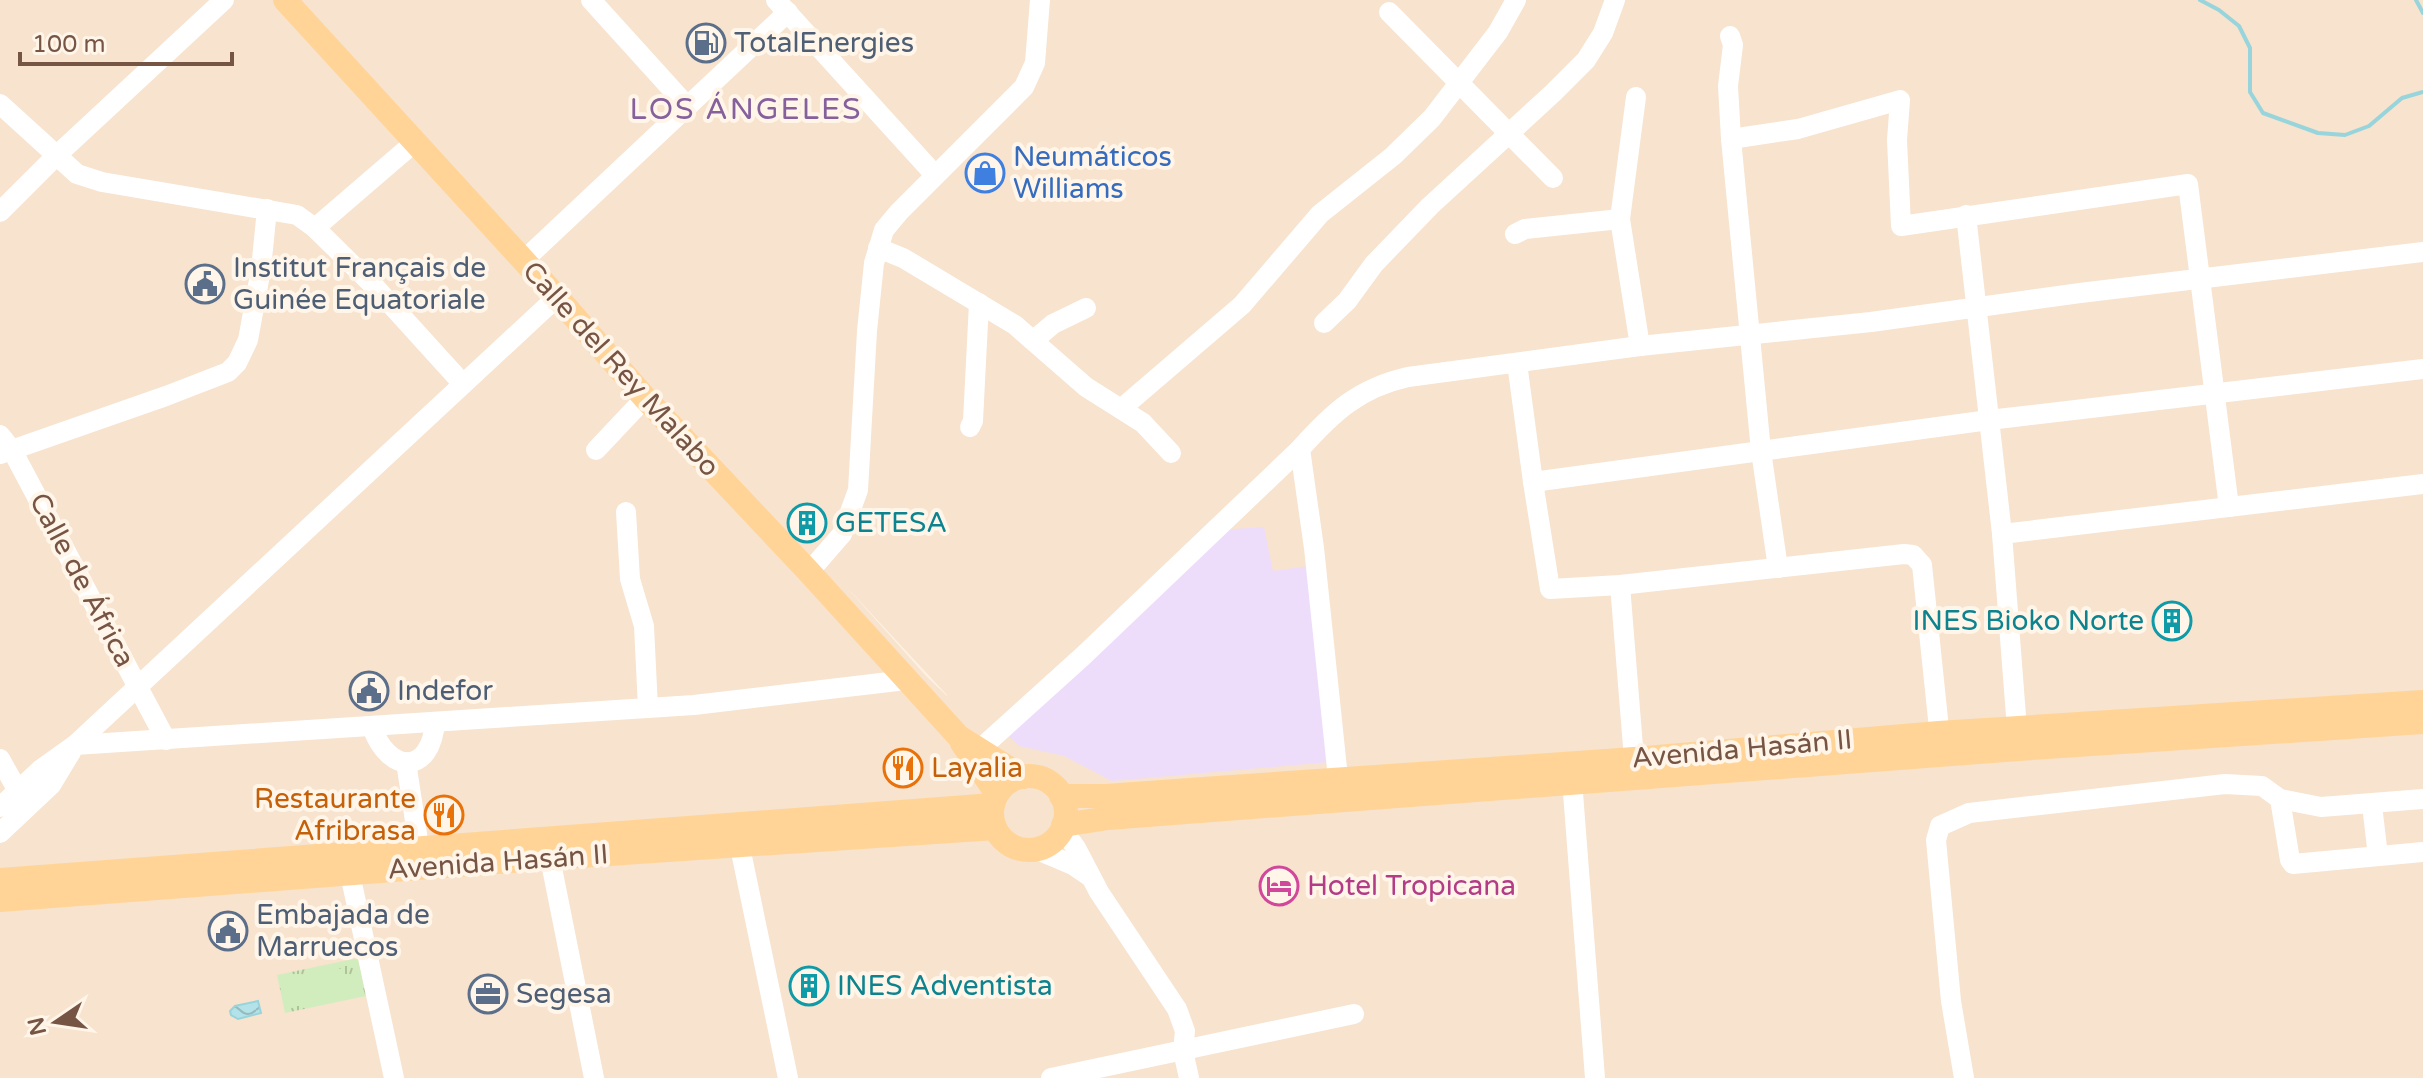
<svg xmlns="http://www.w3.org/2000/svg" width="2423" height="1078" font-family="'Varela Round',sans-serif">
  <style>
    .residential { fill: #f7e3ce; fill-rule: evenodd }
    .education { fill: #eeddfa }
    .grass { fill: url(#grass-tufts) }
    .garden { fill: #d2edbd }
    .water { fill: url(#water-waves); stroke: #98d4dc; stroke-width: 2 }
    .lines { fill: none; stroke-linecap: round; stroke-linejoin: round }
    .stream { stroke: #98d4dc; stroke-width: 4 }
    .minor { stroke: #fff; stroke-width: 20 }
    .major { stroke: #ffd496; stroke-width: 24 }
    .labels { text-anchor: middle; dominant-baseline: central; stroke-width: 8; stroke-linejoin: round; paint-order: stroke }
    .service-label { font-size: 28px; fill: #4e5e75; stroke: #fff5e8; text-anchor: start }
    .shop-label { font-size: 28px; fill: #366cbe; stroke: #fff5e8; text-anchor: start }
    .street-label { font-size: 28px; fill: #775545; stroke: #fff5e8 }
    .culture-label { font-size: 28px; fill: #0d838f; stroke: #fff5e8; text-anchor: start }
    .food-label { font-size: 28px; fill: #c56008; stroke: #fff5e8; text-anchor: start }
    .hotel-label { font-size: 28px; fill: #b23c85; stroke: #fff5e8; text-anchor: start }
    .neighbourhood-label { font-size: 30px; letter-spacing: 2px; fill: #85609c; stroke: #fff5e8 }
  </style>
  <defs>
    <pattern id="grass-tufts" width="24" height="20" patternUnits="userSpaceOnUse" patternTransform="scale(2)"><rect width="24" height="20" fill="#d2edbd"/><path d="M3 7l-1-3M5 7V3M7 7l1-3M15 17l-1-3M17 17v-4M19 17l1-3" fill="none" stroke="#afc39b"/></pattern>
    <pattern id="water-waves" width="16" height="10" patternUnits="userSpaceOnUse" patternTransform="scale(2)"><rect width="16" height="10" fill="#b3e3e9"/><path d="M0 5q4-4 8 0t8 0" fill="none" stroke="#96bbbf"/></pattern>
  </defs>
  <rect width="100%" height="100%" fill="#fef1e0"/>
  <path class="residential" d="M0,0H2423V1078H0ZM842,582L947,695V696L927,677Z"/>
  <path class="education" d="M1264,527L1273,571L1309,566L1331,762L1112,781L1064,756L1019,746L1006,734L1218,530Z"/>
  <path class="grass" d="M358,958L366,996L285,1013L277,975Z"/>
  <path class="garden" d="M343,968L348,993L301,1003L295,978Z"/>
  <path class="water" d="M258,1001L261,1013L238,1019L231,1015L230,1011L235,1006Z"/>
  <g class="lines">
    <g class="stream">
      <path d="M2200,0L2219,10L2239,26L2250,48V92L2263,113L2318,133L2345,135L2369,126L2402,98L2423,92"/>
      <path d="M2416,0L2423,13"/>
    </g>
    <g class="minor">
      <path d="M591,0L687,106"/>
      <path d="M776,0L935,175"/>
      <path d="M1389,12L1553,178"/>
      <path d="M1730,36L1733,45L1728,86L1731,139L1761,451L1778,568"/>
      <path d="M1636,97L1620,219L1640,346"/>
      <path d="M0,104L77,174L102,182L297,215L315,228L375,287L463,384"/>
      <path d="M1731,139L1798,129L1900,100L1897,140L1901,226L2188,184L2229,507"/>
      <path d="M0,212L56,156L224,0"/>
      <path d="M1966,215L2002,534L2017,729"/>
      <path d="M315,228L415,142"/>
      <path d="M1515,234L1525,229L1620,219"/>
      <path d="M878,248L903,258L1015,325L1086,387L1143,423L1171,453"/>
      <path d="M523,261L788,12"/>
      <path d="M1324,323L1347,301L1374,264L1430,206L1553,93L1586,60L1603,33L1615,0"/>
      <path d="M1034,340L1053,324L1086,308"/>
      <path d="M1517,363L1533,482L1989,420L2423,369"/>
      <path d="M1122,408L1242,305L1320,214L1393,156L1432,118L1498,32L1516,0"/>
      <path d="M970,427L973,421L979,303"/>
      <path d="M0,435L12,450L166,740"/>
      <path d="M1300,449L1314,548L1338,778"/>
      <path d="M596,450L645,398"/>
      <path d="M0,454L166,396L228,372L237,363L248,340L261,269L267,209"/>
      <path d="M1533,482L1550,589L1620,585L1904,554L1913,555L1922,565L1941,748"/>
      <path d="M626,512L630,579L644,626L648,708"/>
      <path d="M2002,534L2423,484"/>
      <path d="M809,572L842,534L858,490L867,331L874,263L884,230L899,212L1024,87L1035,63L1040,0"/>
      <path d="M1620,585L1634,759"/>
      <path d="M372,727C389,775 431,775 435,722"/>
      <path d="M75,745L694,705L906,680"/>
      <path d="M979,750L1083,656L1300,449C1333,412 1359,388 1408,377L1640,346L1871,322L2080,293L2423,252"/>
      <path d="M0,759L18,791"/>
      <path d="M406,762L419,847"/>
      <path d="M1571,767L1595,1078"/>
      <path d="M2280,799L2290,860L2293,864L2423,852"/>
      <path d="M2372,805L2378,856"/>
      <path d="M0,807L40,770L75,745L557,297"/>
      <path d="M1062,829L1076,848L1099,892L1177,1009L1185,1031L1183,1051L1189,1078"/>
      <path d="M0,833L51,785L71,752"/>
      <path d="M740,847L788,1078"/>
      <path d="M1035,849L1073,865L1089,876"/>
      <path d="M550,858L594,1078"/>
      <path d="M350,874L394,1078"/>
      <path d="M1051,1078L1354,1014"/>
      <path d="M1964,1078L1951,1001L1936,840L1940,826L1969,813L2225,784L2262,786L2280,799L2321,807L2423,799"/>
    </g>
    <g class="major">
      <path d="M285,0L557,297L645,398L809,572L959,737L1023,777"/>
      <path d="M962,743L997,794"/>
      <circle cx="1029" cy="813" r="37"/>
      <path d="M1061,796H1107L1218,788L1634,759L1939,733L2423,702"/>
      <path d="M1063,825L1108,818L2018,749L2423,722"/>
      <path d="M0,880L993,805"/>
      <path d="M0,900L550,858L995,828"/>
    </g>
  </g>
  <defs>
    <g id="fuel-ring" transform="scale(2)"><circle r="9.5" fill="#fff5e8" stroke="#5c6f8a" stroke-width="1.5"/><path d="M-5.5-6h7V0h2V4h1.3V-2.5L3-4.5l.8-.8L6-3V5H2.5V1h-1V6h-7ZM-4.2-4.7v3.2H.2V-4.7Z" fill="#5c6f8a"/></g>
    <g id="shop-ring" transform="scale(2)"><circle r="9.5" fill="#fff5e8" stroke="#3f7fe0" stroke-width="1.5"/><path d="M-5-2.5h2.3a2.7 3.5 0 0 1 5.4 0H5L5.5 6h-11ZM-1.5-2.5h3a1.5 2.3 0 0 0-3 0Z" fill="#3f7fe0"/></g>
    <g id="civic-ring" transform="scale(2)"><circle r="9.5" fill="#fff5e8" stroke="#5c6f8a" stroke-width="1.5"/><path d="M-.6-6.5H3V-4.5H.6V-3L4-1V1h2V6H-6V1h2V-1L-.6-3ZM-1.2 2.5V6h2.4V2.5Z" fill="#5c6f8a"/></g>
    <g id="building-ring" transform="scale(2)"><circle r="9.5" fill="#fff5e8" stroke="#0f9aa8" stroke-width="1.5"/><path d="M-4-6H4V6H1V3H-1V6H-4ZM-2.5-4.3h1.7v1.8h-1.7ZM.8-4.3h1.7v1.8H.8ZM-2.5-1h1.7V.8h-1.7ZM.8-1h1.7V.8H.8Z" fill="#0f9aa8"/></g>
    <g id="restaurant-ring" transform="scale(2)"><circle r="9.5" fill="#fff5e8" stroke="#e8710a" stroke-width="1.5"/><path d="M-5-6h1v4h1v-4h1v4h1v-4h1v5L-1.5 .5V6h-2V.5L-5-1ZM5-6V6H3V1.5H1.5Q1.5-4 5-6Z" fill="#e8710a"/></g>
    <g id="hotel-ring" transform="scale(2)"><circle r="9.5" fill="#fff5e8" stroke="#d1479c" stroke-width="1.5"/><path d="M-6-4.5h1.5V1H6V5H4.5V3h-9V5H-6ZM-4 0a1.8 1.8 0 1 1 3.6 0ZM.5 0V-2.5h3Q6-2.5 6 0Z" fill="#d1479c"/></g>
    <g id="office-ring" transform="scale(2)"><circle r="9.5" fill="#fff5e8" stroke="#5c6f8a" stroke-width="1.5"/><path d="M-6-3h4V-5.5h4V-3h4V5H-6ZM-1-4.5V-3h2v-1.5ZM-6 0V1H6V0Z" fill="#5c6f8a"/></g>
  </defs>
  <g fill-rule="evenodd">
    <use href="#fuel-ring" x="706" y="43"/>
    <use href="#shop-ring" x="985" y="173"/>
    <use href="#civic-ring" x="205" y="284"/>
    <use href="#building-ring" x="807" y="523"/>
    <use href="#building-ring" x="2172" y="621"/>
    <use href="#civic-ring" x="369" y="691"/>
    <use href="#restaurant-ring" x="903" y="768"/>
    <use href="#restaurant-ring" x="444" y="815"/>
    <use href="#hotel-ring" x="1279" y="886"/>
    <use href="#civic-ring" x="228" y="931"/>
    <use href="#building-ring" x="809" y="986"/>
    <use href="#office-ring" x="488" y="994"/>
  </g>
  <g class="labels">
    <g class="service-label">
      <text x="734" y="43">TotalEnergies</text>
      <text x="233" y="268">Institut Français de<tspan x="233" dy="32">Guinée Equatoriale</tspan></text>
      <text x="397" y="691">Indefor</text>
      <text x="256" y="915">Embajada de<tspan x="256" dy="32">Marruecos</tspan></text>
      <text x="516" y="994">Segesa</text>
    </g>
    <g class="shop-label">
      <text x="1013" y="157">Neumáticos<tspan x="1013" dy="32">Williams</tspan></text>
    </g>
    <g class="street-label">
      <text transform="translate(621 369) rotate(48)">Calle del Rey Malabo</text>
      <text transform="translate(82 580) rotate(62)">Calle de África</text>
      <text transform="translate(1742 749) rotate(-5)">Avenida Hasán II</text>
      <text transform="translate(498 862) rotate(-4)">Avenida Hasán II</text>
    </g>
    <g class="culture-label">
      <text x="835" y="523">GETESA</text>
      <text x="2144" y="621" text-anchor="end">INES Bioko Norte</text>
      <text x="837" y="986">INES Adventista</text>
    </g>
    <g class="food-label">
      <text x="931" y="768">Layalia</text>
      <text x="416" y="799" text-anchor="end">Restaurante<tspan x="416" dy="32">Afribrasa</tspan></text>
    </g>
    <g class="hotel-label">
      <text x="1307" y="886">Hotel Tropicana</text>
    </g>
    <g class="neighbourhood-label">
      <text x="746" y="109">LOS ÁNGELES</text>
    </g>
  </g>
  <g transform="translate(56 1022) rotate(257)" stroke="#fff5e8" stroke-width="6" paint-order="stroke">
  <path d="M0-6L14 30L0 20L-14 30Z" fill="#775545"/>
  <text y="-12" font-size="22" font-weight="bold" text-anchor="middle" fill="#775545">N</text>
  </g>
  <path d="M20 52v12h212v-12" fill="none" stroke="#775545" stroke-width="4"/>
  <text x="32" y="52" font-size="24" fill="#775545" stroke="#fff5e8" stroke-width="6" paint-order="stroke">100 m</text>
</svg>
